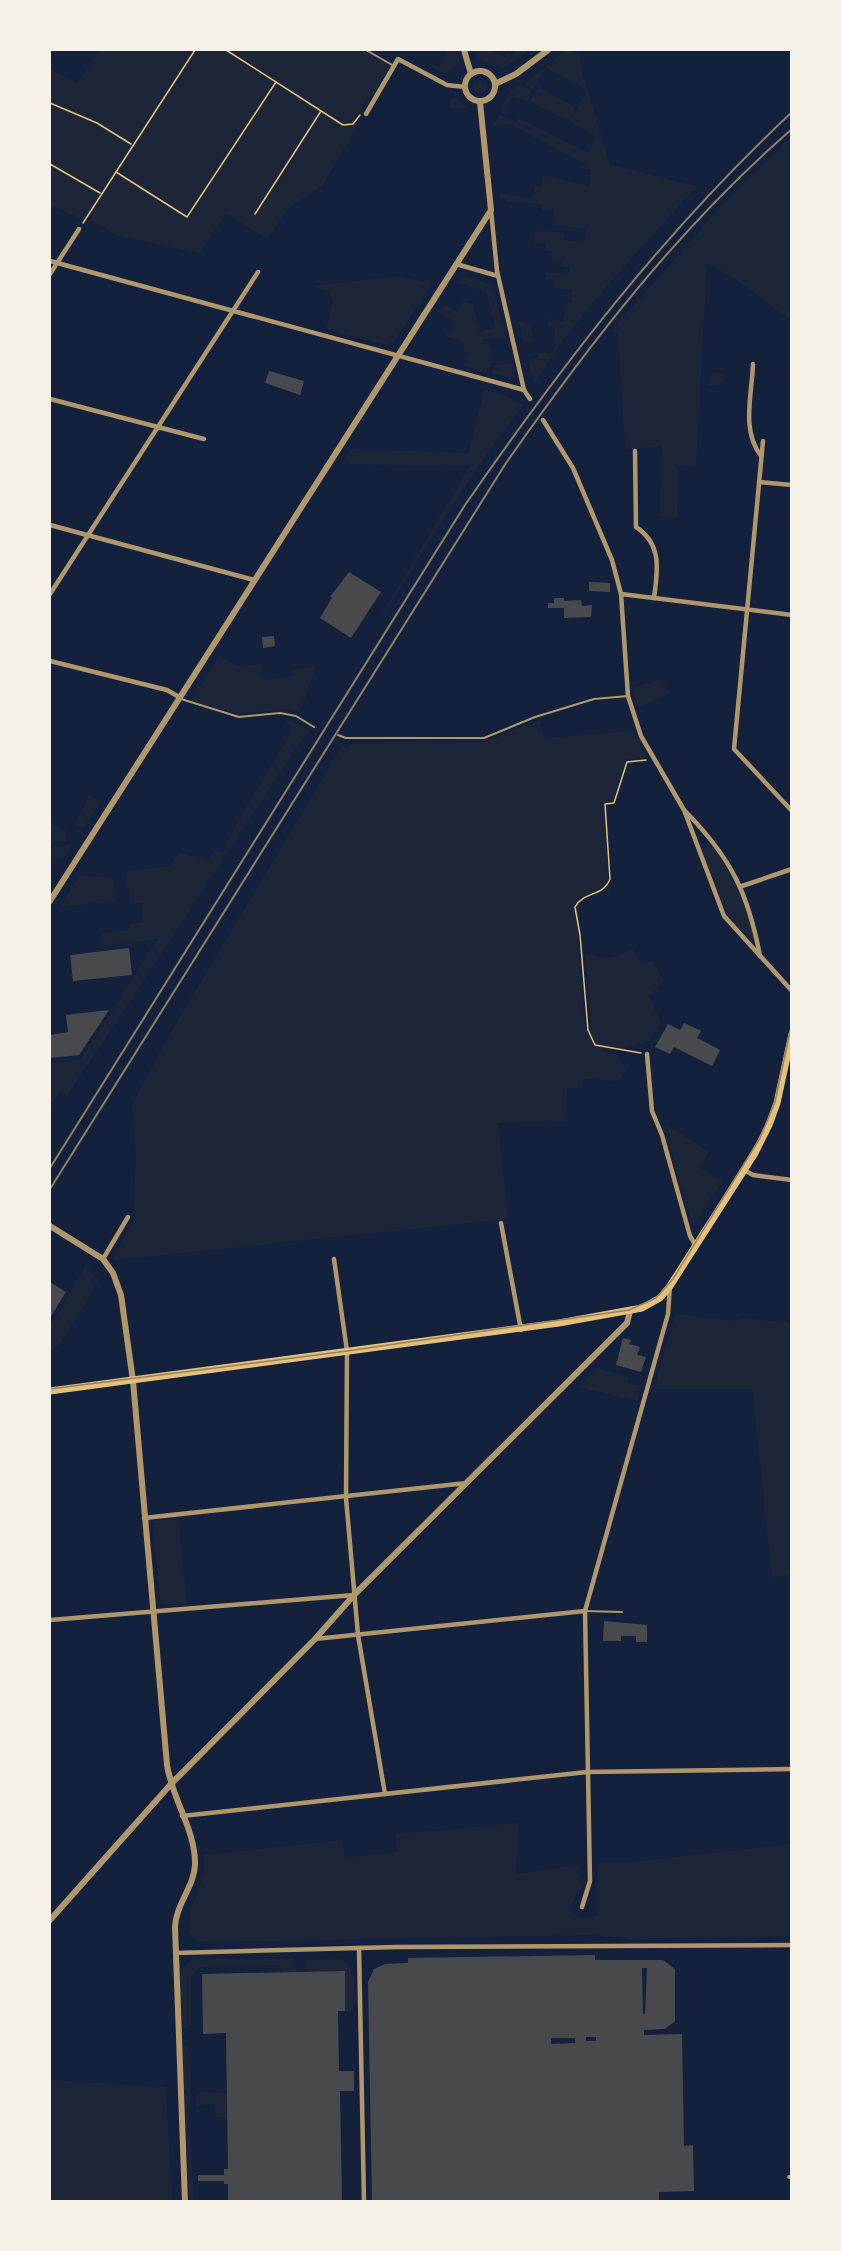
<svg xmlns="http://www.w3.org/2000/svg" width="841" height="2251" font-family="Montserrat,sans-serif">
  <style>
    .green { fill: #1d2539 }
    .building { fill: #48494c; fill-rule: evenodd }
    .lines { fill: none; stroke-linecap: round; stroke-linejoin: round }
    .path { stroke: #e5c07b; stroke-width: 1.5 }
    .service { stroke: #b1986c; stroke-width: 2 }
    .pedestrian { stroke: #b1986c; stroke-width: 4 }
    .minor { stroke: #b1986c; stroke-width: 4.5 }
    .tertiary { stroke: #b1986c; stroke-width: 6 }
    .secondary { stroke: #e5c07b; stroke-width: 7 }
    .tram { stroke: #918062; stroke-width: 1.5 }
    .rail { stroke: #918062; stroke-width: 2 }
  </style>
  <rect width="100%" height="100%" fill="#14213d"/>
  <g class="green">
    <path d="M99,50H363L385,62L388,69L373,96H368L356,118L360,121L323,185L288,209L267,239L226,214L200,253L115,235L83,214L80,218L50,205V69L77,83Z"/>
    <path d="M448,50H455L459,64L445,74L428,65L430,63L439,67Z"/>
    <path d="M474,50H491L505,57L508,54L512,56L515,50L529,51L503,68L477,59Z"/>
    <path d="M565,50L580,53L582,71L610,165L697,186L605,288L563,340L534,384L528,360L538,357L537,353H554L555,327L548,326L547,319L563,321L566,303H572V290L554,288V279H545V273L569,274V267H562V261L552,260V251H545V244L533,243L535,230L565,233L564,240L584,242L586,229L552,225L553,211L542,210L540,204L506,202L505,199H500V194L533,198L535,186H542L544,175L589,186L591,170L584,169L585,164L510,124L493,127L499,114L516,122L519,118L588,153L597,138L570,121L586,93L583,88L545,67Z"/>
    <path d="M543,69L544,71L533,90L524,84Z"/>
    <circle cx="480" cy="86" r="7"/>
    <path d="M521,84L532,93L528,101L512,97L504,113L500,112L510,91Z"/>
    <path d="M538,87L575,107L568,121L530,101Z"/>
    <path d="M453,97L468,107L451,109L450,103Z"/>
    <path d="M791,137V320L735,279L707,263L696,467L678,466L677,517L660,516L662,446L625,449L618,334L611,331L726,201Z"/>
    <path d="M398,276L432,283L394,342L386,345L326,329L333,302L330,292L313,286Z"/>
    <path d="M466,276L492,285L506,339H483V344H490L493,356H489V360L495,361L491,363L489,373L463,366L467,353L463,351L465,342L444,336L454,322L439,312L444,304L457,312L463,302L473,304L480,332L496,328L486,291L457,283Z"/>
    <path d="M519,321L531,325L534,342L523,341Z"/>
    <path d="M512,364L513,371L510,378L492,374L494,365Z"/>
    <path d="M712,372L725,373L724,380L717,385H708Z"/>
    <path d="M484,390L502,394L523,405L477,468L366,641L470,466L342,464L351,449L469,453Z"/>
    <path d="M219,656L237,666L261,664L262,679L293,676L292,669L316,667L300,712L285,709L240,714L191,701Z"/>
    <path d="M659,680L671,693L636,708L634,687Z"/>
    <path d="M285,718L310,732L302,740L67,1096L60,1091L50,1107V1063L81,1059L158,939L102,945L101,933L129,930V925L144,922L141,903L130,904L126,871L170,866L179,853L209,860L215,850L223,852L235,826L292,731Z"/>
    <path d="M540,720L544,738L634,731L646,757L626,760L612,802L604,803L609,892L580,897L578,939L585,1029H591L585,954C605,959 615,960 632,948L640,962H654L664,981L649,996L661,1022L649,1041L627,1047L603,1046L602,1051L617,1055L627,1071L618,1081L584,1079L583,1088H567L568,1121L498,1123L508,1219L115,1260V1254L133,1222L136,1156L132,1105L168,1037L342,746L347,748L353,744L484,742Z"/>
    <path d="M89,795L101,801L84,828L75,824Z"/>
    <path d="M50,823L66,831V841L50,843Z"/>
    <path d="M706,843C722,849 756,924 753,940L728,915L703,853Z"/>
    <path d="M73,844L64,858L52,860L51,848Z"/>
    <path d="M79,876L112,877L116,901L60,907Z"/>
    <path d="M667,1125L709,1152L700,1167L722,1181L693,1227L664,1126Z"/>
    <path d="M85,1267L99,1280L63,1340L50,1353V1327Z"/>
    <path d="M675,1314L736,1321L741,1318L791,1323V1575L772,1577L752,1389H654Z"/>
    <path d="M597,1368L629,1377L627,1383L642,1386L638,1401L579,1387Z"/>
    <path d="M178,1518L187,1603L161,1605L152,1521Z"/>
    <path d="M519,1823L516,1874L579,1865V1878H585C584,1891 571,1898 570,1910L579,1918L597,1916L598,1863L631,1862L791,1844V1936L630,1939L589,1935L211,1942L197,1941L189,1933C186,1905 207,1884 204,1855L342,1840L345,1858L397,1852L396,1834Z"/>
    <path d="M193,1959H295L297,1972H284L279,1965L199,1967L191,1977V2024L186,2029L182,2027C181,2008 171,1969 193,1959Z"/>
    <path d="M339,1959C360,1963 353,1994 353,2011H345V1971L307,1972L306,1960Z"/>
    <path d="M183,2045L187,2046L192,2056L189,2114L194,2201H190L188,2180Z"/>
    <path d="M50,2080L166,2087L172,2201H50Z"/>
    <path d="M201,2092L227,2093V2117H216L215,2104L199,2105L196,2109V2097Z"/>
  </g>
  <g class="building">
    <path d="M269,371L304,381L300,395L265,383Z"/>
    <path d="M349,572L381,592L351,638L320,618L332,598L330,597Z"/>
    <path d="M589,582L610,583V592L589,591Z"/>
    <path d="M554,598H564V601L581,600L582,606L592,605L591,617L564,618V608H548V603H554Z"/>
    <path d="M274,636L275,646L263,648L262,637Z"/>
    <path d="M129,948L132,975L73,981L70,955Z"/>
    <path d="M109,1010L79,1055L50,1058V1035L68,1032L66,1015Z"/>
    <path d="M684,1023L701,1031L697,1038L720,1050L712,1066L674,1047L670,1054L655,1047L668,1024L680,1030Z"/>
    <path d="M50,1282L66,1292L50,1318Z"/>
    <path d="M623,1338L631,1340L629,1344L640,1347L637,1355L646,1357L641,1372L616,1365Z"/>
    <path d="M604,1621L647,1625V1642H636V1636H621V1641H603Z"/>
    <path d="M595,1955V1960H663L675,1969V2021L665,2029L644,2030V2035L682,2034L684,2146L693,2145L694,2191L659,2192V2202H372L368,1982L374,1969L385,1964L408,1963V1958ZM642,1968H647L645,2014H643ZM586,2037H596V2041H586ZM551,2038H575V2043L551,2044Z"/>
    <path d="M345,1971V2011H338L339,2071H354V2091H340L342,2202H228V2184H224V2181H198V2175H224V2169H228L226,2033L203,2034L202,1974Z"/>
  </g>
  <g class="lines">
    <g class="path">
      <path d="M226,50L343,125L353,124L360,115"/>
      <path d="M50,103L97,123L131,144"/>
      <path d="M50,164L100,193"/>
      <path d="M116,172L187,217L276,82"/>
      <path d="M255,214L321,111"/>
      <path d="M83,223L195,50"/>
      <path d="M641,1053L595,1045L588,1030L580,935L575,907C584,891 603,897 610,879L605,804L614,803L627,762L646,760"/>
    </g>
    <g class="service">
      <path d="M366,50L394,66"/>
      <path d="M181,699L239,717L280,713L296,716L314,727"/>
      <path d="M338,735L346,738H484L535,717L594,699L628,696"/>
      <path d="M585,1611L622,1612"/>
    </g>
    <path class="pedestrian" d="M789,2177H792"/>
    <g class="minor">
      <path d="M366,114L398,59L447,85L465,87"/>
      <path d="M491,210L497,271L524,390L530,399"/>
      <path d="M50,261L524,390"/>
      <path d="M456,264L498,276"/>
      <path d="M50,274L79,229"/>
      <path d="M753,364C752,395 741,430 761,456"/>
      <path d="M50,399L204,439"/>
      <path d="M543,420L573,468L612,560L621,594L628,696L641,736L684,810L724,916L792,991"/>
      <path d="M763,441L734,749L792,811"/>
      <path d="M635,451L636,527C662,544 658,570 654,598"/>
      <path d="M759,482L792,485"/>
      <path d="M50,525L254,580"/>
      <path d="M50,594L258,272"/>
      <path d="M621,594L792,615"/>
      <path d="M50,661L167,690L179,697"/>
      <path d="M686,812C731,858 748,893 760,956"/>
      <path d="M742,886L792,869"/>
      <path d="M647,1054L652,1111L662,1135L690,1236L696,1246"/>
      <path d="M744,1170L753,1175L792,1180"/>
      <path d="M501,1223L521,1330"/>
      <path d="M103,1259L128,1217"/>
      <path d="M334,1259L347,1351L346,1498L358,1635L385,1794"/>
      <path d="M144,1518L467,1483"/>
      <path d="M50,1620L354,1595"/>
      <path d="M315,1639L585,1611"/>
      <path d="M182,1816L587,1772L792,1769"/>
      <path d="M582,1907L590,1881L585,1611L668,1314L670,1286"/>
      <path d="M359,1948L364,2202"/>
      <path d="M175,1953L397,1947L792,1945"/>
    </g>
    <g class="tertiary">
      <path d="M464,50L471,74"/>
      <circle cx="480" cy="86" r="15"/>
      <path d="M495,84L516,74L548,50"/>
      <path d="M50,901L491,210L480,102"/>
      <path d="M50,1226L103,1259L113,1273L121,1295L133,1381L167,1765C172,1799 196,1831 195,1865C194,1887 176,1904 175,1927L185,2202"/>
      <path d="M50,1920L171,1784L315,1639L354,1595L627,1323L630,1311"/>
    </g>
    <path class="secondary" d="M50,1391L559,1323L642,1308L660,1298L670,1286L755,1153L769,1125L777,1103L792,1034"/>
    <path class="tram" d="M50,1389L347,1351L629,1310L656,1298L673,1279L760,1138L775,1102L792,1022"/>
    <g class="rail">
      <path d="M50,1168L465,505C565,361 663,233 792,112"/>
      <path d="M50,1189L506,463C590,343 680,226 792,129"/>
    </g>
  </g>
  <rect width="841" height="2251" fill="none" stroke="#f6f1e7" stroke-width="102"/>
</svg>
